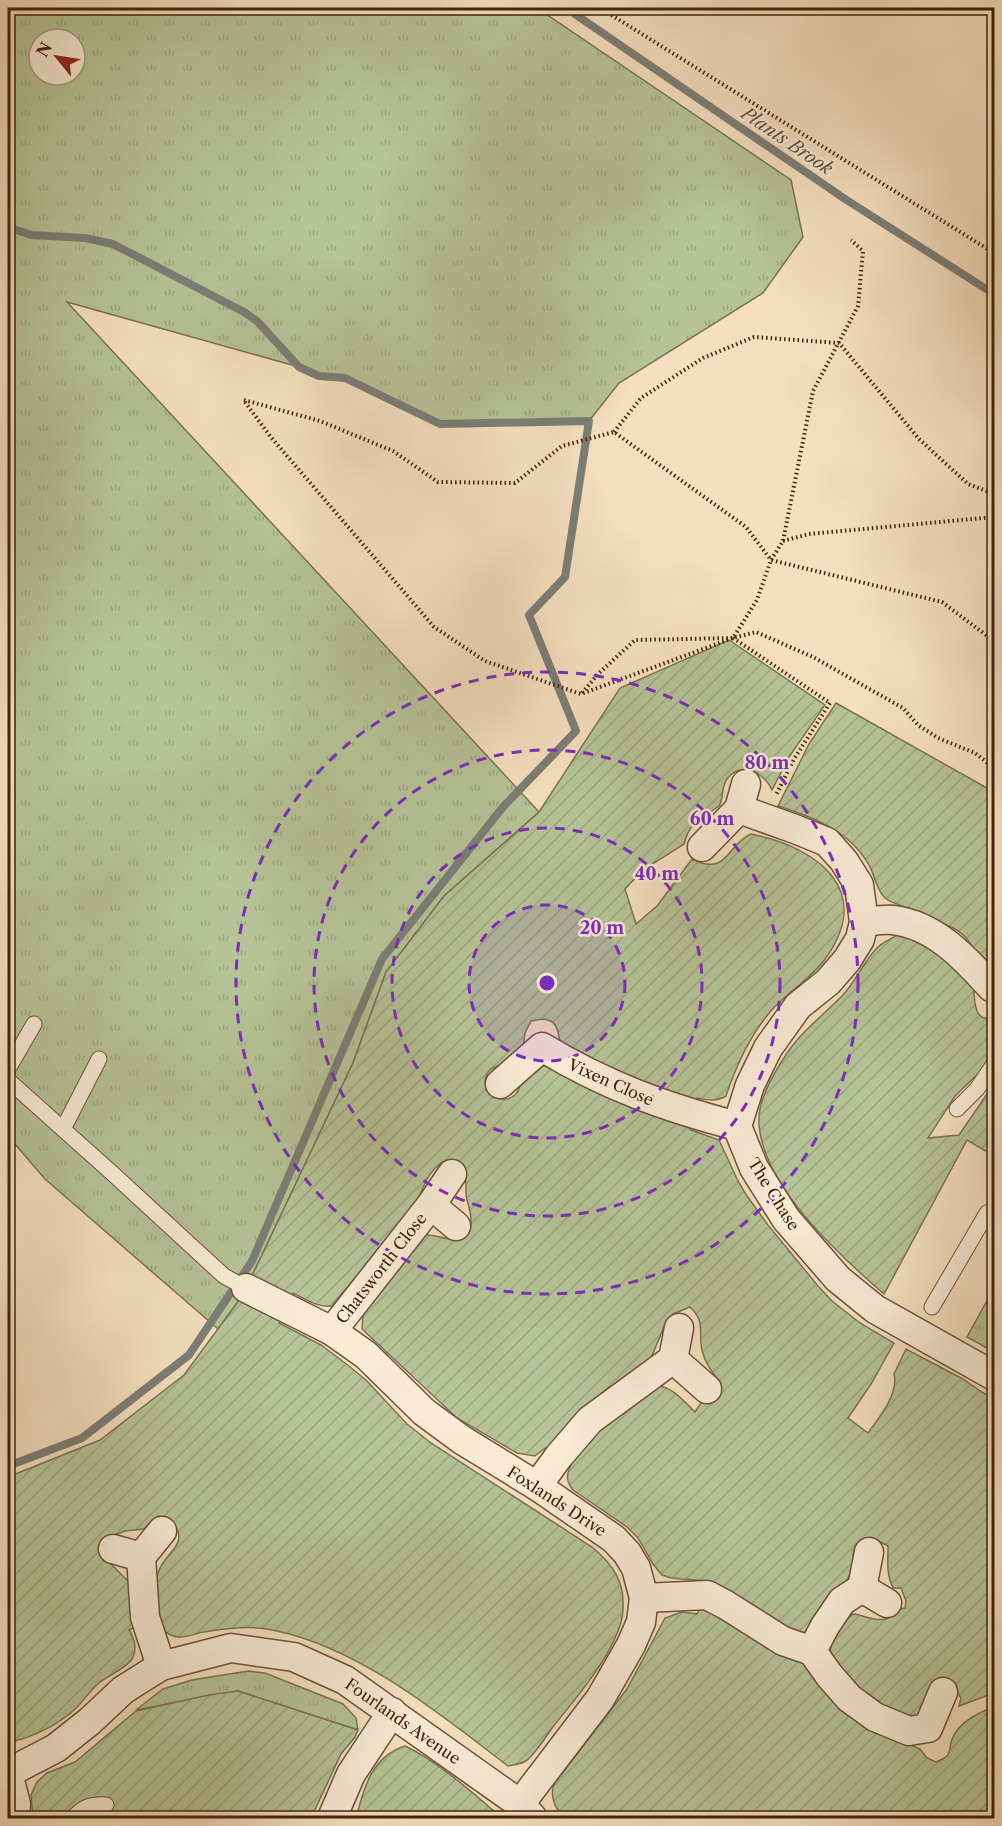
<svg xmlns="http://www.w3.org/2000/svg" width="1002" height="1826" font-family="'Libre Caslon Text',serif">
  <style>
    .grass { fill: url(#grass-tufts); stroke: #7b7351; stroke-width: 1.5; fill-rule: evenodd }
    .garden { fill: url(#garden-furrows); stroke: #7b7351; stroke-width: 1.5 }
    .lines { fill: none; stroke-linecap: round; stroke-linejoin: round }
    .stream { stroke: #7b7e76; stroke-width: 8 }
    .lane-casing { stroke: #6e5238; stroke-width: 17 }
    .street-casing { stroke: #6e5238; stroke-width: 31 }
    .path { stroke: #41230b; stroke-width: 4; stroke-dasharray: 1.5 3; stroke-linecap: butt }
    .lane { stroke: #f8ead5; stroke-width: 15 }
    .street { stroke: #f8ead5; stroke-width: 28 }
    .ring { fill: none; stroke: #7b2cbf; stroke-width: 3; stroke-dasharray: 10 8 }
    .labels { text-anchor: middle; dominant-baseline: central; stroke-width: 5; stroke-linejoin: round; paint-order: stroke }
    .street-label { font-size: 16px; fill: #41230b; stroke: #f8ead5 }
    .water-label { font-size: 18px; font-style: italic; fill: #5e5040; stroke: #f8ead5 }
    .centre { fill: #7b2cbf; stroke: #f8ead5; stroke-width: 3 }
    .ring-label { font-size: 18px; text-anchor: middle; font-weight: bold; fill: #7b2cbf; stroke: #f8ead5; stroke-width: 5; stroke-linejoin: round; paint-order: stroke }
  </style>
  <defs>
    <pattern id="grass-tufts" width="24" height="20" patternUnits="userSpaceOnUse" patternTransform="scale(1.5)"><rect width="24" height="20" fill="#b5c397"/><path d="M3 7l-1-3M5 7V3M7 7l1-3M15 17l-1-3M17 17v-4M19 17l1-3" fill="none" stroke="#9da781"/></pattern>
    <pattern id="garden-furrows" width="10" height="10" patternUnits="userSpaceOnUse" patternTransform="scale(1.5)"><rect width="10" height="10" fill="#b5c397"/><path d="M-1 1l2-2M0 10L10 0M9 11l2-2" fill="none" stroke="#9da781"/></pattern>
  </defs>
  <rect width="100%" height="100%" fill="#f5dfbf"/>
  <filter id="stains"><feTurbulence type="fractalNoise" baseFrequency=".00333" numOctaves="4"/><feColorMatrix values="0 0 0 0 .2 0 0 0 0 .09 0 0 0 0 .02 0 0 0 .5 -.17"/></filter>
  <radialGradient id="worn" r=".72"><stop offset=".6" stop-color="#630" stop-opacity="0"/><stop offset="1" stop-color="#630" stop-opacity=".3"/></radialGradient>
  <g class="grass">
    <path d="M8,8H537L791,180L803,237L763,293L619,383L589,421L440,424L345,378L319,376L299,367L67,302L539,812L444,896L386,972L353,1063L251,1278L240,1299L218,1329L45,1179L8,1136ZM39,39H75V75H39Z"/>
    <path d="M994,1288V1352L967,1337Z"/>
    <path d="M248,1671L265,1673L343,1704L356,1718L358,1730L238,1691L136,1710L163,1689L192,1680Z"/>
  </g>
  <g class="garden">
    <path d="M729,640L825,705L789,757L772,790C765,773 741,760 727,779C721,787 724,798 719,806C700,820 691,819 684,844L643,870L625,889L636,924L657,906L692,859C728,877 726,845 751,834C820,848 876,892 823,962C808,981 786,993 770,1012C750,1036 736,1066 726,1096C716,1102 708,1100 697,1098L692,1104L608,1066L600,1065L560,1046C559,1025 554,1015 531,1021L525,1033L523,1048C516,1053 508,1061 500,1065C496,1067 492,1067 489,1071C476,1088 499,1108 515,1095C520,1090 519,1087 521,1082C523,1076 532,1070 537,1066L549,1065L687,1126L691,1130L719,1140L738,1181L745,1193L768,1225L818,1286L832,1301L860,1323L894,1343L871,1384L848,1418L868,1433C879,1418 899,1394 894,1374L906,1349L961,1378L994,1400V1693L959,1706L961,1698L955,1688L914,1719L870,1706L831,1656C828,1638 839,1623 853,1614C864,1615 878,1623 888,1618C895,1614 897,1609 905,1608L906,1601L901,1588H893C886,1574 888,1561 888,1546C880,1541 866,1534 858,1543C851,1550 854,1557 853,1565C852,1577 822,1621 813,1629C810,1632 804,1633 800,1635L706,1581L671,1578L662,1575L653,1564L638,1538L627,1527L573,1490C566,1481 566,1475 571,1465L568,1462L596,1430L652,1385C671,1385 682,1399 695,1412L701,1403L720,1391L721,1383C713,1373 705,1364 702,1350C698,1331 706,1322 690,1307L673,1314L666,1322L649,1363L554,1451L545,1448L535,1456L517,1453L457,1418L362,1329L363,1316L367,1304L424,1235C436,1234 442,1239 452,1239C477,1240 472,1216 467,1200C465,1193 467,1184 465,1176L447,1162H442C423,1177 426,1187 414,1205C397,1232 378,1257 360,1283L354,1279L332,1306C318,1308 305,1299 293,1293L291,1297L251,1278L353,1063L386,972L444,896L539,812L620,688Z"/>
    <path d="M836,703L994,792V968C978,962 974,944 962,934C950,924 936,922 922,919L924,913C913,909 894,905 885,898C876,890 875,875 869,865C850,831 813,817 778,806L809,744Z"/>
    <path d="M901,932L938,950L973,985C976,1000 971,1021 994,1019V1046L983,1069L955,1096L928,1138L959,1135L994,1084V1156L967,1140L884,1294C839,1255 764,1187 759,1125C757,1104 771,1078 782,1061C797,1035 820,1018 841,997C855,983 862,964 876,949C883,941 893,939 901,932Z"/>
    <path d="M240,1299L282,1318L279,1323L321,1345L349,1366L367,1381L407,1424L431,1443L592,1547C613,1564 625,1582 623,1610C621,1647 575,1699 552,1728C545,1738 536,1753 526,1761C521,1764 514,1765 508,1766C441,1715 361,1649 277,1631C253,1625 229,1628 204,1632C196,1633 186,1638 178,1637C170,1636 163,1631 158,1626C157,1610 152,1590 158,1573C165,1550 192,1546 171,1520L158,1516L144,1529L125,1531L112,1536L106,1559L129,1582L131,1612L135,1627L129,1630C134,1638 137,1648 133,1657C130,1666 108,1676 100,1682C90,1690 84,1701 74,1710C55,1727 32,1737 8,1743V1477L100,1440L184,1375Z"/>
    <path d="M700,1608L709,1609L805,1662L864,1724L920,1749L927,1758L936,1762C956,1754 946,1751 953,1737C960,1722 980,1712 994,1707V1818H564C555,1808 549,1797 554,1784L627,1689L665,1618L682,1612L697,1614Z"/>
    <path d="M238,1691L358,1730L355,1737L341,1754L311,1818H33L31,1795L37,1782L47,1773L75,1762L136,1711L209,1695Z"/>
    <path d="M405,1746C439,1762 474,1794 502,1818H356C364,1788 371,1757 405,1746Z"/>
  </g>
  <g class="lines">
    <g class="stream">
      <path d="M566,8L845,199L994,294"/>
      <path d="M8,227L31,235L85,238L113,244L244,312L257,321L299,367L319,376L345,378L440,424L589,421L565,577L529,615L576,731L503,807L382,959L252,1261L189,1355L82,1438L8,1466"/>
    </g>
    <g class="lane-casing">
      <g id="lane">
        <path d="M8,1069L34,1024"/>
        <path d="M8,1080L112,1173L224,1276L246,1288"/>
        <path d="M957,1109L977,1089L994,1064"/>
        <path d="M63,1129L99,1059"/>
        <path d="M932,1307L987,1213L994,1210"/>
        <path d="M73,1818C83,1807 91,1804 106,1805"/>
      </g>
    </g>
    <g class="street-casing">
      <g id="street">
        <path d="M739,809L795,829L827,842L844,861L859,885L864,922L860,939L847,960L828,982L798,1006L768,1048L750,1085L737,1126L754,1168L786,1219L838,1279L875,1309L994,1376"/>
        <path d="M702,847L739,809L746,784"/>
        <path d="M864,922C873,921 884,919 893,920C935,925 965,958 992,988L994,987"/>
        <path d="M500,1084L542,1047C606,1086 665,1107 737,1126"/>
        <path d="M452,1174L431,1205L456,1226"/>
        <path d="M246,1288L332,1331L366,1355L424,1412L462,1440L537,1486L614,1539L627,1553L636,1568L644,1598L641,1622L631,1645L600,1699L520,1804"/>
        <path d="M679,1328L673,1359L707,1389"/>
        <path d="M332,1331L431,1205"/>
        <path d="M537,1486L559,1456L590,1420L673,1359"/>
        <path d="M113,1549L141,1557"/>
        <path d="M862,1588L869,1552"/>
        <path d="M644,1598L707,1595L726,1605L783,1641L812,1651L825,1626L842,1601L862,1588L887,1603"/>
        <path d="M812,1651L829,1675L849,1698L875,1717L909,1731L928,1728L943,1692"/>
        <path d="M161,1666L145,1617L141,1557L162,1531"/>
        <path d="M8,1773L56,1748L90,1721L123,1690L161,1666L231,1648L294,1657L345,1680L520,1804L532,1817"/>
        <path d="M8,1773L16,1804L15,1818"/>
        <path d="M332,1818L351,1774L392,1712"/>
      </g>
    </g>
    <g class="path">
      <path d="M600,8L994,253"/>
      <path d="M244,400L320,421L393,451L438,482L515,483L562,446L614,432L746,527L771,560L783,541L813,391L858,306L863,251L851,240"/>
      <path d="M245,402L270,436L434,627L485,661L581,694L733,638L756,632L813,657L903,708L918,725L938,738L975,753L994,768"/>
      <path d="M614,432L641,398L703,358L754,337L839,343L919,439L968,484L994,494"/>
      <path d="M783,541L809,534L994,517"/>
      <path d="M733,638L830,703L794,759L776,795"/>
      <path d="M582,693L598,674L635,640L733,638L757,600L771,560L942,602L994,641"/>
    </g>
    <use href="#lane" class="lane"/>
    <use href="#street" class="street"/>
  </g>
  <circle cx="547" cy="983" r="78" fill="#7b2cbf" fill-opacity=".12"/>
  <g class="ring">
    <circle cx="547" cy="983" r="78"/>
    <circle cx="547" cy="983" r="155"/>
    <circle cx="547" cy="983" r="233"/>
    <circle cx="547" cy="983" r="311"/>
  </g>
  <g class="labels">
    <g class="street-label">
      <text transform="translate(611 1082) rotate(24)">Vixen Close</text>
      <text transform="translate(774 1194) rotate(58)">The Chase</text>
      <text transform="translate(381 1268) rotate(-52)">Chatsworth Close</text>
      <text transform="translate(557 1501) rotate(33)">Foxlands Drive</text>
      <text transform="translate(403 1721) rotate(35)">Fourlands Avenue</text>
    </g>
    <g class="water-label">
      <text transform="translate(787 141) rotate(34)">Plants Brook</text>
    </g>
  </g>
  <circle cx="547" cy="983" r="9" class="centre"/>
  <g class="ring-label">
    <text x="767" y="769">80 m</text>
    <text x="712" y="825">60 m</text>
    <text x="657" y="880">40 m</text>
    <text x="602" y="934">20 m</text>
  </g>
  <rect width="1002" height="1826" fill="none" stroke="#f5dfbf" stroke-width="30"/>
  <rect x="9" y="9" width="984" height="1808" fill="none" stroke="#41230b" stroke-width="3"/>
  <rect x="15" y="15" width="972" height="1796" fill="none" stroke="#41230b" stroke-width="1.5"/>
  <g transform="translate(57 57) rotate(300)"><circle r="28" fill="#f8ead5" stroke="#af9a84" stroke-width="1.5"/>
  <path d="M0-4.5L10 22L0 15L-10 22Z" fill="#8f2418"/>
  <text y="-9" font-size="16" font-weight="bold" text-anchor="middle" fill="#41230b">N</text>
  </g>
  <rect width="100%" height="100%" filter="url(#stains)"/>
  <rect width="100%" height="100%" fill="url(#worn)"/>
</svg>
